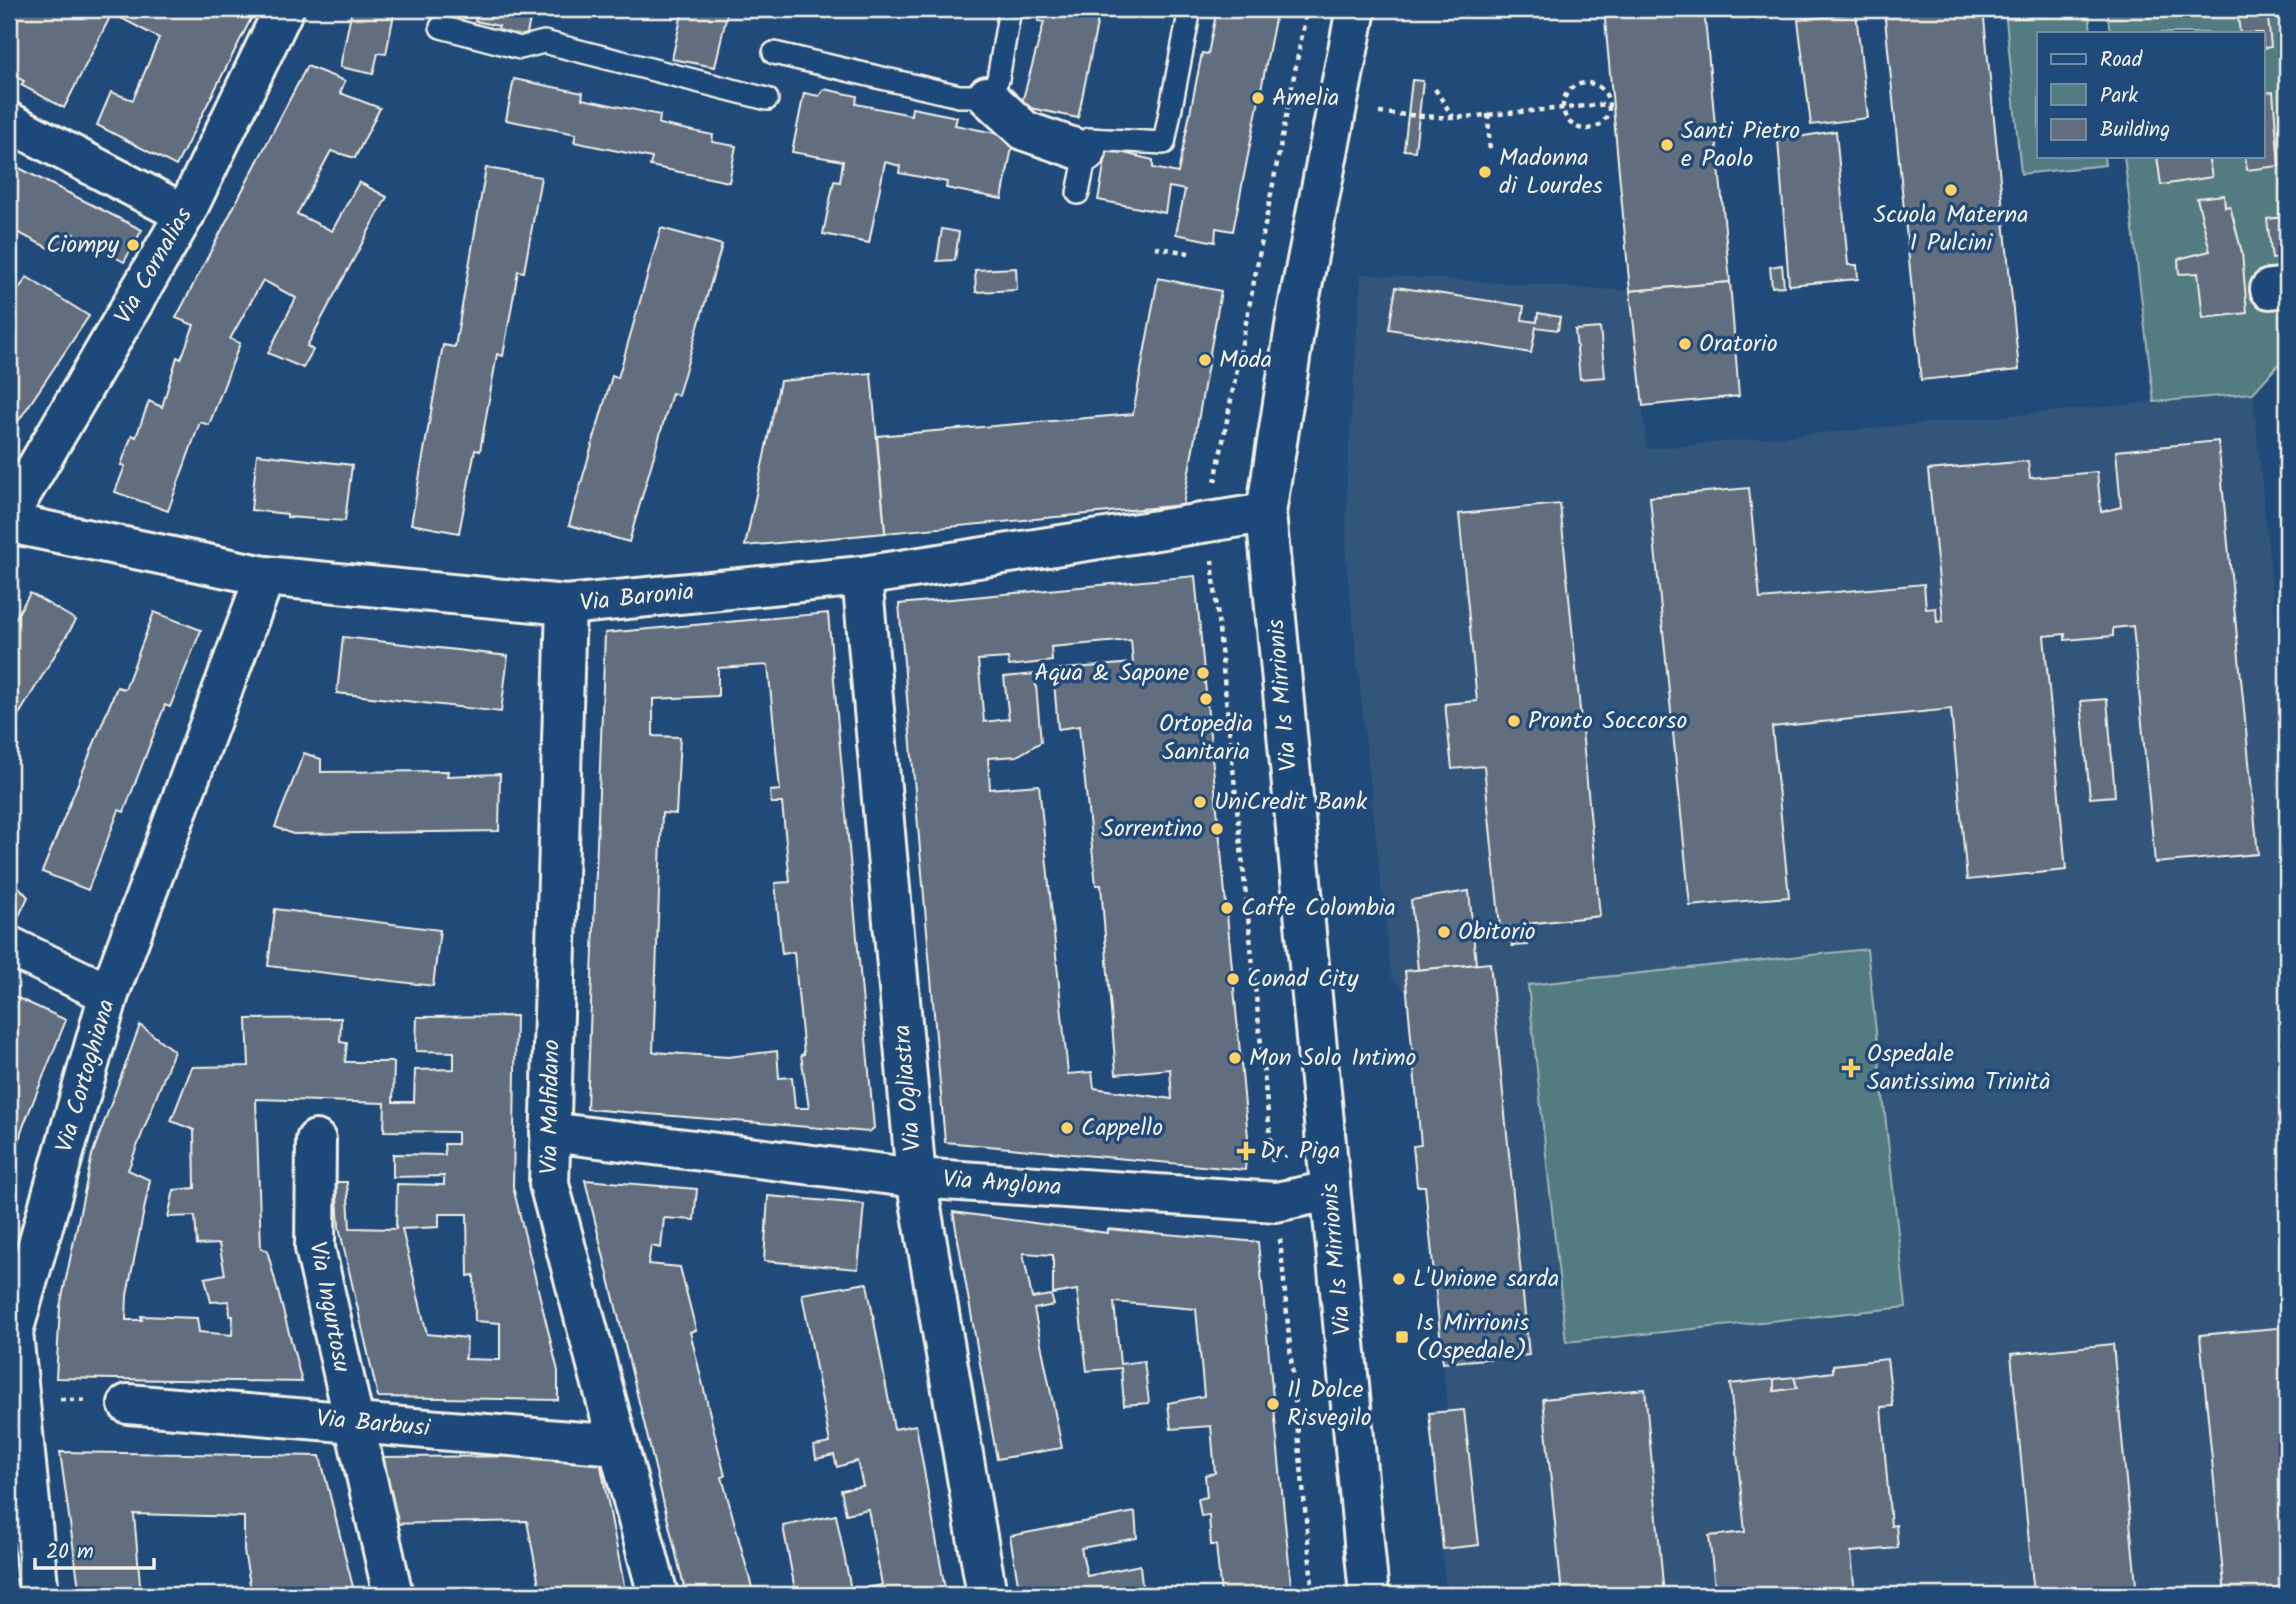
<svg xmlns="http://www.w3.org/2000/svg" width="2296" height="1604" font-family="Kalam,sans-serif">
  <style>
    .built { fill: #32557c }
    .green { fill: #527b82; stroke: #a3b6b5; stroke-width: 2 }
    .building { fill: #606e7f; stroke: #f4f1e8; stroke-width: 2; fill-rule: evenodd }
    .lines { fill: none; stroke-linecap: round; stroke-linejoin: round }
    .lane-casing { stroke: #f4f1e8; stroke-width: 26 }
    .street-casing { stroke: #f4f1e8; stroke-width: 44 }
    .secondary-casing { stroke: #f4f1e8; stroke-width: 44 }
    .path { stroke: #f4f1e8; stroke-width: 4.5; stroke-dasharray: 5 5; stroke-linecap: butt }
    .lane { stroke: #1f4a7a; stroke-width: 21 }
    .street { stroke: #1f4a7a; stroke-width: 38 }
    .secondary { stroke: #1f4a7a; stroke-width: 38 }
    .poi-dot { fill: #ffd166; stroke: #1f4a7a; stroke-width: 2.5 }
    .labels { text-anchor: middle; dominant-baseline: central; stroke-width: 7; stroke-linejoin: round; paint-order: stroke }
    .poi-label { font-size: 24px; fill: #f4f1e8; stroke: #1f4a7a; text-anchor: start }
    .street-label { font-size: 24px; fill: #f4f1e8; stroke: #1f4a7a }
  </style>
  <rect width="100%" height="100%" fill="#1f4a7a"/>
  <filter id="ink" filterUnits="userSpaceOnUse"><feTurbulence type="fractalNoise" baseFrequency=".0143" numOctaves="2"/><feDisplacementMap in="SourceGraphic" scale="14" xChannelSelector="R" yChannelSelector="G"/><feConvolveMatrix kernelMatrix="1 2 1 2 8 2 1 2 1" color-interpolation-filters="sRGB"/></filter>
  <g filter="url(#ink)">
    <path class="built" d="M1361,274L1630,291L1647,449L2253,393L2287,739V1595H1446L1429,1413L1447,1411L1443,1363L1425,1186H1417L1413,1146L1421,1144L1406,992L1391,977L1346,558L1347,476Z"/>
    <g class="green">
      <path d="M2107,9H2287V355L2253,393L2154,402L2124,156H2263V33H2110Z"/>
      <path d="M2089,12L2091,33H2039V156H2104L2105,165L2021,174L2006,19Z"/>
      <path d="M1867,949L1906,1307L1566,1342L1528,985Z"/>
    </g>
    <g class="building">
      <path d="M9,9H176L184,13L187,9H256L176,166L97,125L111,92L133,100L159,38L112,13L64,108L21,85L24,81L9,73Z"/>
      <path d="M352,9H395L386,54L378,53L373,74L340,67Z"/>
      <path d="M478,9H515L531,14L526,39L497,33L499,26L475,21Z"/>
      <path d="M683,9H728L715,67L672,59Z"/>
      <path d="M1041,9H1100L1078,118L1021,106L1044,22L1038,21Z"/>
      <path d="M1217,9H1277L1233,231L1216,228L1215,242L1176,234L1185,190L1169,187L1165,213L1098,200L1107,149L1153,160V168L1178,173L1202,53L1208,54Z"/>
      <path d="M1604,9H1704L1730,282L1630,291Z"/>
      <path d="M1884,9H1983L2019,370L1921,380Z"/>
      <path d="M2237,9H2267L2271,47L2263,48V33H2240Z"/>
      <path d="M1856,13L1868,118L1811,125L1798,20Z"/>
      <path d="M307,66L345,81L340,93L380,108L355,158L331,151L297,214L332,231L359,182L387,197L307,346L313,350L303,368L268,353L296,298L263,280L230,339L240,343L209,425L200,422L168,511L115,492L125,466L121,465L132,435L136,437L149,401L162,407L177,357L181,359L194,325L176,318Z"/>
      <path d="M514,79L583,93L582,99L660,115L659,124L713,135L712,142L736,146L729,182L650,166L652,158L574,142L576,134L506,120Z"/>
      <path d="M1412,80L1423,81L1415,151L1404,150Z"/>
      <path d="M824,89L857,96L856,104L911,115L912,108L957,117L955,125L1014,137L1002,199L946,188L947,182L899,173L900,166L885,162L869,243L823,234L834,181L840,182L843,161L792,152L804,93L819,96Z"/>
      <path d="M2273,92L2279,166L2247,170L2245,156H2263V93Z"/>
      <path d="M1836,131L1848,265H1857L1858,279L1789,285L1778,140Z"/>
      <path d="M2157,156H2208L2212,177L2161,185Z"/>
      <path d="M9,163L142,230L124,262L70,232L56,252L9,228Z"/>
      <path d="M486,168L541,177L524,272L518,271L503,356L497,354L480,451L475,450L459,533L411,524L443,345L455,347Z"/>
      <path d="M2224,195L2225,207L2230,206L2242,253L2247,313L2203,318L2198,273L2179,274L2178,259L2210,251L2197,198Z"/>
      <path d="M2284,213H2287V257L2272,259L2267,219L2284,217Z"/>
      <path d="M661,228L722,245L678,395L672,393L629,542L569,525L612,376L618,378Z"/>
      <path d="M942,229L959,232L955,260L937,261Z"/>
      <path d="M1782,265L1784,286L1772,287L1770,267Z"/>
      <path d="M1016,268L1017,290L976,292L975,270Z"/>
      <path d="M27,277L89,316L9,435V303Z"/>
      <path d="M1158,278L1221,291L1183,505L885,533L877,436L1133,414Z"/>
      <path d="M1730,282L1739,396L1643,406L1630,291Z"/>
      <path d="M1396,287L1524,306L1522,320L1537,322L1538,313L1560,317L1558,330L1536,327L1531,353L1389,329Z"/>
      <path d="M1600,328L1605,377L1580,379L1575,330Z"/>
      <path d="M871,373L885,533L745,546L780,381Z"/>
      <path d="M2218,441L2258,854L2155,863L2133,626L2113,628V636L2065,640V634L2044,636L2066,870L1967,880L1951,709L1772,727L1789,897L1690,906L1650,497L1749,488L1760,599L1924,584L1926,609L1936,608L1937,622L1943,621L1928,470L2028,461L2030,478L2097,472L2101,512L2121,507L2116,451Z"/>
      <path d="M257,454L352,465L345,521L287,517V514L251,510Z"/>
      <path d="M1560,504L1600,916L1526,924L1528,945L1512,946L1510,926L1500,927L1484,766L1452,769L1445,704L1477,701L1459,514Z"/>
      <path d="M1195,576L1248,1137L1245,1170L945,1142L899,604ZM1131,640L1133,663L1053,670L1058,729L1079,726L1096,885H1101L1116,1074L1170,1069L1172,1099L1094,1088L1092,1072L1068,1074L1039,785L990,789L988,758L1017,756L1041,742L1035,674L1004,677L1009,719L984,722L978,660L1008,658L1009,666L1052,661L1051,647Z"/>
      <path d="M30,593L76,620L15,721L9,718V629Z"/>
      <path d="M154,612L201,630L170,707L165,705L124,812L119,810L88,890L42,872L117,687L125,689Z"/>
      <path d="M828,613L874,1128L869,1132L587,1109L605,633ZM768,665L780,790L770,791L771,803H782L790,882L775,883L782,954L794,952L804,1054L801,1055L809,1108H795L792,1077L779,1078L777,1051L728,1057L653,1052L662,813L676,814L680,737L653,736V699L718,696V668Z"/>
      <path d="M343,637L508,656L501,712L337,693Z"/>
      <path d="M2107,699L2115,796L2090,798L2081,701Z"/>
      <path d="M304,753L321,759V772L448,771L447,776L500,774L499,831L293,834L275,827Z"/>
      <path d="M9,876L28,897L17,920L9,916Z"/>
      <path d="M1469,891L1476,964L1418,970L1411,900Z"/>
      <path d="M275,909L440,930L433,986L268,966Z"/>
      <path d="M1490,963L1529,1355L1443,1363L1425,1186H1417L1413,1146L1421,1145L1405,971Z"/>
      <path d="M9,994L66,1020L21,1132L9,1192Z"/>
      <path d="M516,1016L513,1187L558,1371V1400L378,1397L339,1227L336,1182H347L350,1228L396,1229L397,1184L444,1185V1176L393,1177V1154L445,1155L444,1144H457V1132L384,1131L385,1103L256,1099L261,1249L267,1250L302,1382L56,1378L60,1307L92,1155L140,1025L174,1051L128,1170L150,1180L127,1295L126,1320H142L141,1316L197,1318L199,1332L232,1335L233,1316H230L229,1301L211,1302L205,1278L225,1274L219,1244L197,1245L195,1216L168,1217L174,1190L195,1188L194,1130L171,1121L192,1067L249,1066L247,1019L341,1018L340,1042L347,1043L345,1062H394L393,1102H414L415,1070L454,1069V1052L416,1051L417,1017ZM439,1214H467L468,1276L474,1275L475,1321L500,1323V1360L465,1359L467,1338L427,1334L402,1229L439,1227Z"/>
      <path d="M585,1180L697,1189L694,1220L664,1218L661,1248L651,1246L648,1264L680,1267L696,1330L690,1332L725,1476L722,1477L754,1595H686Z"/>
      <path d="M768,1196L864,1204L858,1269L764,1261Z"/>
      <path d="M953,1212L1108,1233V1229L1258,1242L1292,1595H1221L1216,1545H1211L1209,1515L1201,1516L1198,1499L1207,1497L1205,1475L1215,1473L1211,1426L1171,1429L1168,1403L1204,1396L1196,1309L1114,1302L1120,1364L1144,1361L1149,1403L1124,1405L1121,1368L1087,1371L1077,1290L1053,1294V1255L1023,1253L1032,1298L1051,1295L1054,1305L1034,1309L1062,1448L997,1459Z"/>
      <path d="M2287,1255V1283L2284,1284L2280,1256Z"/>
      <path d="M867,1283L894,1429L916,1425L946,1595H868L866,1588L882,1585L868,1509L846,1514L841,1490L863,1486L857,1461L837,1467L834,1455L816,1459L814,1446L830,1443L802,1294Z"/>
      <path d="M2287,1327V1595H2225L2200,1335Z"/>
      <path d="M2113,1344L2137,1595H2034L2011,1354Z"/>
      <path d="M1887,1359L1893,1406L1881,1407L1891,1526L1896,1525L1898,1548L1851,1552L1855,1595H1716L1709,1536L1745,1532L1730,1384L1774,1379V1391L1797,1388L1794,1377L1833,1372V1365Z"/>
      <path d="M1794,1377L1797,1388L1774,1391V1379Z"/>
      <path d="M1645,1389L1664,1595H1562L1543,1399Z"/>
      <path d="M1464,1410L1479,1545L1443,1549L1429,1413Z"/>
      <path d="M60,1452L320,1456L355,1595H252L244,1551V1517L134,1514L141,1595H80Z"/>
      <path d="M599,1456L626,1595H541L527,1521L383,1524L371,1457Z"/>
      <path d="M1135,1512L1137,1538L1081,1548L1087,1576L1140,1565L1143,1595H1020L1010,1536Z"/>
      <path d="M836,1515L851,1590L823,1595H796L783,1526Z"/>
      <path d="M2183,1590V1595H2161L2160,1592Z"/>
    </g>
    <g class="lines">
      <g class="lane-casing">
        <g id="lane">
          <path d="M441,27L520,48L544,42L767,99"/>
          <path d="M774,53L959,96H987L998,79L1010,9"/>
          <path d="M1078,193L1089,139L1164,143L1190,9"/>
        </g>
      </g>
      <g class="street-casing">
        <g id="street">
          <path d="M987,96L1025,131L1086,152"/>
          <path d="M9,122L185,214"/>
          <path d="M2270,289L2287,287"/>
          <path d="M9,515L185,214L284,9"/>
          <path d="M9,523L265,576L566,605L862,576L1266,513"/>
          <path d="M862,576L916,1178L987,1595"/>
          <path d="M566,605L549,1184L658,1595"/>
          <path d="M9,946L109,994"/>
          <path d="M550,1132L916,1178L1276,1202L1330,1191"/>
          <path d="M316,1140L315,1248L393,1595"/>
          <path d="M128,1404L618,1445"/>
          <path d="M39,1595L13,1332L109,994L265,576"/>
        </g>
      </g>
      <g class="secondary-casing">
        <path id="secondary" d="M1356,9L1298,307L1266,513L1369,1595"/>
      </g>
      <g class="path">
        <circle cx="1586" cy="106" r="23"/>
        <path d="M1435,89L1453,117"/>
        <path d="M1379,113L1453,118L1609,104"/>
        <path d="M1488,114L1490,153"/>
        <path d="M1155,247L1189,253"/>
        <path d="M1215,482L1307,9"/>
        <path d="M1212,560L1273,1164"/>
        <path d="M9,577L17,566"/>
        <path d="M1280,1239L1313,1595"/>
        <path d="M60,1399L89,1401"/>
      </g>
      <use href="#lane" class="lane"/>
      <use href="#street" class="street"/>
      <use href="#secondary" class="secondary"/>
    </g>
  </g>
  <g class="poi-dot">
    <circle cx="1258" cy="98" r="7"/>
    <circle cx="1667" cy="145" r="7"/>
    <circle cx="1485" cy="172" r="7"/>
    <circle cx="1951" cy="190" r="7"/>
    <circle cx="133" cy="245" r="7"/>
    <circle cx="1685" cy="344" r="7"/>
    <circle cx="1205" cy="360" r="7"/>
    <circle cx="1203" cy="673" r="7"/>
    <circle cx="1206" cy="699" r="7"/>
    <circle cx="1514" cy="721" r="7"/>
    <circle cx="1200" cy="802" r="7"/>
    <circle cx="1217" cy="829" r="7"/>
    <circle cx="1227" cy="908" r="7"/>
    <circle cx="1444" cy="932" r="7"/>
    <circle cx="1233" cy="979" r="7"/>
    <circle cx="1235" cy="1058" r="7"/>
    <path d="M1847.5 1057.5h7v7h7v7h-7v7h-7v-7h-7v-7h7z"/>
    <circle cx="1067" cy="1128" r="7"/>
    <path d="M1242.5 1140.5h7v7h7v7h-7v7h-7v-7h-7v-7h7z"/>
    <circle cx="1399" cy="1279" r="7"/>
    <rect x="1395" y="1330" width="14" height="14" rx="3.5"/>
    <circle cx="1273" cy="1404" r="7"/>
  </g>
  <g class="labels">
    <g class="poi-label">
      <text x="1272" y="98">Amelia</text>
      <text x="1681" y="131">Santi Pietro<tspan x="1681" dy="28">e Paolo</tspan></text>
      <text x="1499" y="158">Madonna<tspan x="1499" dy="28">di Lourdes</tspan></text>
      <text x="1951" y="215" text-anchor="middle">Scuola Materna<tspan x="1951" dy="28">I Pulcini</tspan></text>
      <text x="119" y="245" text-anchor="end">Ciompy</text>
      <text x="1699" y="344">Oratorio</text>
      <text x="1219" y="360">Moda</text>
      <text x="1189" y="673" text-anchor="end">Aqua &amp; Sapone</text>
      <text x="1528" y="721">Pronto Soccorso</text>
      <text x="1206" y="724" text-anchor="middle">Ortopedia<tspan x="1206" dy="28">Sanitaria</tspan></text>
      <text x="1214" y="802">UniCredit Bank</text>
      <text x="1203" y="829" text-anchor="end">Sorrentino</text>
      <text x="1241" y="908">Caffe Colombia</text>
      <text x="1458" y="932">Obitorio</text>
      <text x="1247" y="979">Conad City</text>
      <text x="1867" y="1054">Ospedale<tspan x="1867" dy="28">Santissima Trinità</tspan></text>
      <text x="1249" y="1058">Mon Solo Intimo</text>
      <text x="1081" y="1128">Cappello</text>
      <text x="1260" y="1151">Dr. Piga</text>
      <text x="1413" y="1279">L'Unione sarda</text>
      <text x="1416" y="1323">Is Mirrionis<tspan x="1416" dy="28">(Ospedale)</tspan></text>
      <text x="1287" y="1390">Il Dolce<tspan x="1287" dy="28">Risvegilo</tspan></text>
    </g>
    <g class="street-label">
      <text transform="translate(154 266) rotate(-60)">Via Cornalias</text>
      <text transform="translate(637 598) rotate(-6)">Via Baronia</text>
      <text transform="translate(1283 695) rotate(-95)">Via Is Mirrionis</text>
      <text transform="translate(86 1076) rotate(-74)">Via Cortoghiana</text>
      <text transform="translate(908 1088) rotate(-95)">Via Ogliastra</text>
      <text transform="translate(551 1107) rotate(-89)">Via Malfidano</text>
      <text transform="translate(1002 1184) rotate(4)">Via Anglona</text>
      <text transform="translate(1337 1259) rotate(-95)">Via Is Mirrionis</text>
      <text transform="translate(329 1307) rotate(79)">Via Ingurtosu</text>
      <text transform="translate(373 1424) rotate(5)">Via Barbusi</text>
    </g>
  </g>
  <rect width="2296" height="1604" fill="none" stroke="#1f4a7a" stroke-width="35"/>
  <rect x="18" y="18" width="2261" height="1569" fill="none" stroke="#f4f1e8" stroke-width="2.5" filter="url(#ink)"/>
  <rect x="2037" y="32" width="228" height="126" fill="#1f4a7a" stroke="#748da6" stroke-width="2"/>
  <rect x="2051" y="54" width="35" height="10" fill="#1f4a7a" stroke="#748da6" stroke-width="2"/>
  <text x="2100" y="66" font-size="21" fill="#f4f1e8">Road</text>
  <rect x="2051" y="84" width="35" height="21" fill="#527b82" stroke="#748da6" stroke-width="2"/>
  <text x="2100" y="102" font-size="21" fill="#f4f1e8">Park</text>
  <rect x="2051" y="119" width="35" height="21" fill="#606e7f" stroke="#748da6" stroke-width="2"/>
  <text x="2100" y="136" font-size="21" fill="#f4f1e8">Building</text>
  <path d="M35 1558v10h119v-10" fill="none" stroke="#f4f1e8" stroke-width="3.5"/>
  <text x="46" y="1558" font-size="21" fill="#f4f1e8" stroke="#1f4a7a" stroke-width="5" paint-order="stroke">20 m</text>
</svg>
